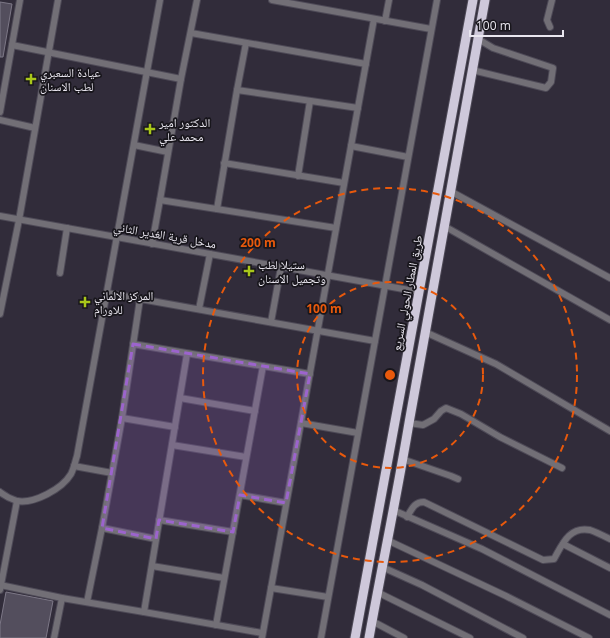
<svg xmlns="http://www.w3.org/2000/svg" width="610" height="638" font-family="'Open Sans','Noto Naskh Arabic',sans-serif">
  <style>
    .building { fill: #534e5d; stroke: #7d7887 }
    .lines { fill: none; stroke-linecap: round; stroke-linejoin: round }
    .minor-casing { stroke: #4e4a57; stroke-width: 8 }
    .highway-casing { stroke: #4e4a57; stroke-width: 11 }
    .minor { stroke: #726f76; stroke-width: 6 }
    .highway { stroke: #cec8da; stroke-width: 9 }
    .marked { fill: #9c64cd; fill-opacity: 0.2; stroke: #9c64cd; stroke-width: 3; stroke-dasharray: 8 5; stroke-linejoin: round }
    .ring { fill: none; stroke: #e8590c; stroke-width: 2; stroke-dasharray: 7 5 }
    .poi-dot { fill: #a9c71a; stroke: #18161c; stroke-width: 1.5 }
    .labels { text-anchor: middle; dominant-baseline: central; stroke-width: 3.5; stroke-linejoin: round; paint-order: stroke }
    .poi-label { font-size: 12px; fill: #e9e6ef; stroke: #18161c; text-anchor: start }
    .street-label { font-size: 12px; fill: #e9e6ef; stroke: #18161c }
    .centre { fill: #e8590c; stroke: #18161c; stroke-width: 2 }
    .ring-label { font-size: 12px; text-anchor: middle; font-weight: bold; fill: #e8590c; stroke: #18161c; stroke-width: 3.5; stroke-linejoin: round; paint-order: stroke }
  </style>
  <rect width="100%" height="100%" fill="#312c3a"/>
  <g class="building">
    <path d="M0,2L12,4L3,57H0Z"/>
    <path d="M6,592L53,601L46,638H0V625Z"/>
  </g>
  <g class="lines">
    <g class="minor-casing">
      <g id="minor">
        <path d="M272,0L431,29"/>
        <path d="M385,21L389,0"/>
        <path d="M550,27L547,20L552,0"/>
        <path d="M191,33L366,64"/>
        <path d="M12,45L181,79"/>
        <path d="M472,70L546,88L551,82L553,68L493,48L478,39"/>
        <path d="M237,90L358,108"/>
        <path d="M0,112L20,0"/>
        <path d="M0,120L35,128"/>
        <path d="M134,145L168,152"/>
        <path d="M351,146L408,157"/>
        <path d="M224,163L344,183"/>
        <path d="M298,176L310,101"/>
        <path d="M450,191L579,261L610,278"/>
        <path d="M160,200L336,228"/>
        <path d="M217,209L237,90L246,43"/>
        <path d="M0,216L420,292"/>
        <path d="M444,226L610,320"/>
        <path d="M152,244L160,200L181,79L197,0"/>
        <path d="M60,273L67,228"/>
        <path d="M107,293L375,341"/>
        <path d="M199,309L210,254"/>
        <path d="M0,314L19,220L58,0"/>
        <path d="M271,322L281,267"/>
        <path d="M425,332L496,364L610,431"/>
        <path d="M133,344L310,374"/>
        <path d="M180,398L255,411"/>
        <path d="M122,418L175,427"/>
        <path d="M301,423L358,433"/>
        <path d="M409,423L423,425L434,419L441,411L446,408L461,414L500,437L562,468"/>
        <path d="M172,445L246,457"/>
        <path d="M402,459L451,476L458,479"/>
        <path d="M74,466L112,473"/>
        <path d="M0,492C5,496 11,499 17,501C34,504 62,489 71,474C74,468 75,462 77,456L160,0"/>
        <path d="M240,495L286,503"/>
        <path d="M393,510L482,549L610,615"/>
        <path d="M407,517C412,509 414,502 424,502L543,560L554,559C562,545 569,526 590,530C596,532 604,536 610,539"/>
        <path d="M159,520L233,532"/>
        <path d="M102,528L156,539"/>
        <path d="M387,540L506,596L589,638"/>
        <path d="M563,544L610,568"/>
        <path d="M152,566L224,578"/>
        <path d="M382,567L422,585L523,638"/>
        <path d="M0,585L62,598L144,612L262,633"/>
        <path d="M271,588L328,597"/>
        <path d="M0,590L17,501"/>
        <path d="M377,592L470,638"/>
        <path d="M87,602L102,528L122,418L140,299"/>
        <path d="M144,612L187,354"/>
        <path d="M372,621L404,638"/>
        <path d="M216,625L263,366"/>
        <path d="M54,638L62,598"/>
        <path d="M262,638L374,19"/>
        <path d="M321,638L437,0"/>
      </g>
    </g>
    <g class="highway-casing">
      <g id="highway">
        <path d="M355,638L473,0"/>
        <path d="M369,638C382,566 397,495 409,423L485,0"/>
      </g>
    </g>
    <use href="#minor" class="minor"/>
    <use href="#highway" class="highway"/>
  </g>
  <path class="marked" d="M133,344L310,374L286,503L240,495L233,532L159,520L156,539L102,528Z"/>
  <g class="ring">
    <circle cx="390" cy="375" r="93"/>
    <circle cx="390" cy="375" r="187"/>
  </g>
  <g class="poi-dot">
    <path d="M29 73h4v4h4v4h-4v4h-4v-4h-4v-4h4z"/>
    <path d="M148 123h4v4h4v4h-4v4h-4v-4h-4v-4h4z"/>
    <path d="M247 265h4v4h4v4h-4v4h-4v-4h-4v-4h4z"/>
    <path d="M83 296h4v4h4v4h-4v4h-4v-4h-4v-4h4z"/>
  </g>
  <g class="labels">
    <g class="poi-label">
      <text x="40" y="72">عيادة السعبري<tspan x="40" dy="14">لطب الاسنان</tspan></text>
      <text x="159" y="122">الدكتور امير<tspan x="159" dy="14">محمد علي</tspan></text>
      <text x="258" y="264">ستيلا لطب<tspan x="258" dy="14">وتجميل الاسنان</tspan></text>
      <text x="94" y="295">المركز الالماني<tspan x="94" dy="14">للاورام</tspan></text>
    </g>
    <g class="street-label">
      <text transform="translate(165 235) rotate(10)">مدخل قرية الغدير الثاني</text>
      <text transform="translate(407 293) rotate(-79)">طريق المطار الحولي السريع</text>
    </g>
  </g>
  <circle cx="390" cy="375" r="6" class="centre"/>
  <g class="ring-label">
    <text x="258" y="247">200 m</text>
    <text x="324" y="313">100 m</text>
  </g>
  <path d="M470 30v6h93v-6" fill="none" stroke="#e9e6ef" stroke-width="2"/>
  <text x="476" y="30" font-size="12" fill="#e9e6ef" stroke="#18161c" stroke-width="3" paint-order="stroke">100 m</text>
</svg>
